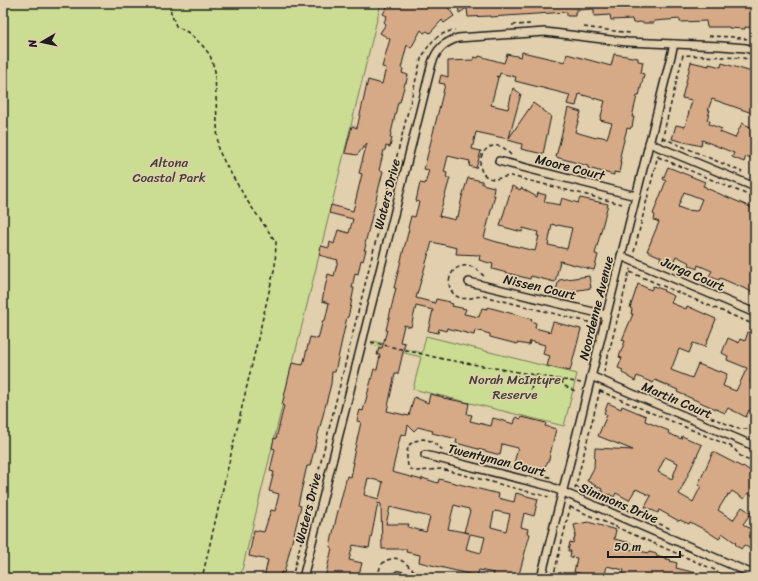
<svg xmlns="http://www.w3.org/2000/svg" width="758" height="581" font-family="Sriracha,sans-serif">
  <style>
    .green { fill: #cadd92; stroke: #737c57 }
    .building { fill: #d6aa87; stroke: #1c1c1c; fill-rule: evenodd }
    .lines { fill: none; stroke-linecap: round; stroke-linejoin: round }
    .minor-casing { stroke: #1c1c1c; stroke-width: 10 }
    .path { stroke: #1c1c1c; stroke-width: 1.5; stroke-dasharray: 4 3; stroke-linecap: butt }
    .minor { stroke: #e1cfad; stroke-width: 7 }
    .labels { text-anchor: middle; dominant-baseline: central; stroke-width: 3.5; stroke-linejoin: round; paint-order: stroke }
    .park-label { font-size: 13px; fill: #3f4334; stroke: #e1cfad }
    .street-label { font-size: 13px; fill: #1c1c1c; stroke: #e1cfad }
  </style>
  <rect width="100%" height="100%" fill="#e1cfad"/>
  <filter id="ink" filterUnits="userSpaceOnUse"><feTurbulence type="fractalNoise" baseFrequency=".025" numOctaves="2"/><feDisplacementMap in="SourceGraphic" scale="8" xChannelSelector="R" yChannelSelector="G"/><feConvolveMatrix kernelMatrix="1 2 1 2 8 2 1 2 1" color-interpolation-filters="sRGB"/></filter>
  <g filter="url(#ink)">
    <g class="green">
      <path d="M3,3H381L240,578H3Z"/>
      <path d="M426,336L577,374L564,426L413,389L421,357L372,345L373,341L422,353Z"/>
    </g>
    <g class="building">
      <path d="M389,3H445L454,16L444,23L442,20L430,33L427,31L424,33L421,30L411,48L407,45L401,68L403,69L402,73L408,75L406,83H405L400,102H398L390,138H392L390,147L386,146L385,150H384L379,170L383,171L365,244L366,245L364,250H366L363,261L361,260L358,274L355,273L352,288H354L350,309L348,317H347L335,372H332L331,384L310,466H307L306,470L298,505L301,506L284,573L281,572L280,578H264L268,560L249,556L254,530L264,532L271,510L275,511L279,494L269,491L274,472L270,471L275,449L272,448L274,438L276,439L284,406L282,405L292,363L303,365L310,337L318,339L323,320L325,321L329,303L322,301L328,274L334,276L338,260L319,255L321,246L329,248L330,242L334,244L338,230L349,233L353,219L329,213L331,205L353,211L362,174L359,173L367,143L357,155L345,153L352,126L357,128L368,80L382,84L386,68L382,67L390,39L380,33L386,24L384,22L387,16L383,14Z"/>
      <path d="M458,3H755V28L745,27V29L729,28V27H707L706,21L680,22V19L654,21V23H642L641,22L633,23L632,19L611,20L610,15L594,16V9L576,10V13H575V16H567V12L490,17V16L468,17L467,8L459,13Z"/>
      <path d="M522,52L565,62L567,54L611,66L614,54L638,58V61L643,62L641,73L644,74L639,96H637L632,117H634L632,127H631L630,129L627,128L620,156L621,157L620,162H621L619,173L614,172V175L588,168V166L556,157L568,108L581,112L575,132L596,138L597,136L607,138L612,123L600,120L605,101L579,94L576,106L567,104L570,95L515,81L516,77L500,73L499,77L496,76L498,78L491,105L508,109L513,88L521,94L509,138L533,103L551,116L543,154L521,149L522,144L508,140V139L476,132L472,149L481,151L476,168L469,166L470,161L448,156L444,172L447,173L446,178H450L439,216L455,220L456,216L458,217L462,197L468,178L482,181V184L494,187L493,195H495L484,238L497,242L535,251L539,236H537L538,232L523,228L522,232L500,226L512,186L520,190L521,188L537,197L538,193L546,195L544,202L560,205L562,198L578,203L580,198L608,204L595,254L598,255L594,270L560,261L555,282L531,276L530,279L492,269L493,264L479,260L480,255L456,254L457,248L432,242L416,298L435,303L436,299L450,302L449,303L453,304L452,306L466,309L464,314L479,317L482,308L487,309V307L495,309L532,319L531,321L536,323L535,328L550,332L553,322L581,329L570,371L547,366L550,356L543,354L545,345L530,341L529,345L517,343V344L490,337V334L475,330L474,335L447,328L446,331L439,329L438,333L428,331L433,310L416,306L411,327L404,325L400,342L405,343L398,374H395L387,411L409,416L414,397L428,403L430,394L443,397V398L469,403L467,414L472,415L470,421L491,426L493,418L514,424L516,417L521,419L522,417L546,423L545,426L556,429L549,459L546,465L541,469L538,470L514,463L518,448L502,444L500,455L456,443L457,439L432,433L433,431L418,427L414,431L408,425L406,435L401,434L399,442L392,472L422,480V478L438,483L439,479L499,494L498,498L514,502L516,493L538,499L534,516L524,513L521,527L528,529L527,533L530,534L518,578H492L494,573L479,570L477,576L419,562L420,555L406,552L407,549H382L381,504L378,503L369,548L353,545L349,560L362,563L358,578H325L332,548L330,547L336,519L347,476L351,477L354,462H352L361,422L357,421L360,410L363,411L374,369L377,370L380,355H377L379,348H382L387,330H386L396,288H394L409,229L408,228L411,216L415,217L419,202L416,201L420,183L425,184L429,170L424,169L442,97L445,84L439,83L441,75L448,77V61L474,60V57L478,58L479,56L504,63L507,54L521,57ZM552,224L557,226L558,225L572,228L567,249L548,245ZM368,478L383,482L379,499L364,495ZM454,505L469,509V511H470L464,532L469,533L448,529ZM390,507L430,517L426,532L408,527L409,524H386ZM495,511L510,514L506,531L491,527L494,512H495ZM470,534L485,537L481,553L466,549Z"/>
      <path d="M691,62L709,66V64L721,67L722,63L755,73V114L712,99L708,110H710L707,120L710,121L709,124L722,129L720,132L735,138L742,123L755,129V159L752,157L751,158L746,156L744,162L732,157L734,153L702,140L701,146L672,139L676,125L685,127L692,100L682,98Z"/>
      <path d="M668,167L705,182L703,186L706,187V188L755,209V293L720,278L719,280L709,276L712,271L698,265L697,269L689,265L690,263L676,256L672,265L660,260L661,257L647,251L659,222L654,220L655,215L653,214L666,181L663,179ZM684,192L702,199L697,211L686,210L678,207Z"/>
      <path d="M589,276L591,288L573,291V293L565,294V293L556,290L559,280Z"/>
      <path d="M638,284L651,290L653,286L664,290L663,291L674,296L671,303L686,309L687,306L716,319L705,347L693,343L689,353L679,349L671,370L692,378L698,364L719,372L720,371L727,374L723,386L736,391L747,368L727,360L728,356L722,353L728,338L739,343L740,339L745,341L748,332L755,335V343L751,353L755,354V369L750,382L755,384V414L749,410L746,417L728,408L725,413L677,392L678,390L655,380L653,383L637,376L635,381L628,377V376L622,373L623,370L618,368L622,358L619,357L625,341L622,340L633,314H631L632,309L630,308Z"/>
      <path d="M608,403L621,409L622,406L646,416L645,421L669,431L668,433L681,439L682,436L702,445L679,494L693,502L701,486L698,485L713,452L742,467L743,466L755,474V497L748,493L744,499L732,491L729,495L728,494L727,497H726L718,510L733,520L742,507L751,513L743,524L755,532V552L744,545L741,549L735,544L736,543L722,533L719,539L707,531L690,522L689,524L680,520L679,521L659,510L658,513L645,507L651,496L636,489L635,491V490L629,500L616,493L614,497L609,494L608,495L601,491L602,489L587,481L594,468L595,448L633,450L598,436L607,415L604,413ZM665,457L678,463L672,479L658,472Z"/>
      <path d="M588,522L616,530L614,539L631,543L629,549L649,553V552L657,554L656,556L671,560L670,561L677,563L676,568L704,575L703,578H622L624,570L607,566L604,578H598L574,572L577,558L570,557L571,551H568L570,542L573,543L576,533L574,525Z"/>
    </g>
    <g class="lines">
      <g class="minor-casing">
        <g id="minor">
          <path d="M649,143L755,187"/>
          <path d="M499,161L636,196"/>
          <path d="M621,256L755,313"/>
          <path d="M469,282L606,315"/>
          <path d="M591,376L754,446"/>
          <path d="M425,455L549,486L755,575"/>
          <path d="M398,575L409,578"/>
          <path d="M303,578L432,63C437,49 443,43 458,38L545,32L627,42L721,46L746,48L755,51"/>
          <path d="M541,578L674,44"/>
        </g>
      </g>
      <g class="path">
        <path d="M170,3L171,13L176,26L189,33L202,45L210,55L215,71L218,149L226,165L248,202L276,242L275,266L202,578"/>
        <path d="M512,25L532,24"/>
        <path d="M584,27L630,33"/>
        <path d="M709,36L734,37L747,39"/>
        <path d="M663,138L742,172"/>
        <path d="M662,140L683,55L743,58L755,61"/>
        <path d="M511,155C508,152 506,149 502,147C481,139 472,171 489,178C496,181 504,176 511,176L622,204"/>
        <path d="M658,157L755,198"/>
        <path d="M634,252L658,155"/>
        <path d="M630,272L755,325"/>
        <path d="M484,276C480,273 477,268 472,267C449,259 440,292 461,298C468,300 476,296 483,296L592,323"/>
        <path d="M371,342L443,359L581,383"/>
        <path d="M604,372L630,269"/>
        <path d="M517,379L518,372"/>
        <path d="M562,380L563,385L575,391"/>
        <path d="M531,390L534,375"/>
        <path d="M600,391L730,446C736,449 737,454 742,457C746,460 751,461 755,461"/>
        <path d="M672,401L739,429H755"/>
        <path d="M443,450L431,441L423,439L415,441L410,444L407,451V459L408,466L412,470L418,471L441,469L549,497"/>
        <path d="M499,464L553,478"/>
        <path d="M576,487L671,529"/>
        <path d="M575,489L600,390"/>
        <path d="M570,507L715,570L727,578"/>
        <path d="M292,578L421,59C430,42 436,34 455,30"/>
        <path d="M379,578C378,569 381,561 391,559C394,558 397,558 400,560C406,562 409,568 415,571C424,574 434,576 443,578"/>
        <path d="M553,578L571,504"/>
      </g>
      <use href="#minor" class="minor"/>
    </g>
  </g>
  <g class="labels">
    <g class="park-label">
      <text x="169" y="162">Altona<tspan x="169" dy="15">Coastal Park</tspan></text>
      <text x="515" y="379">Norah McIntyre<tspan x="515" dy="15">Reserve</tspan></text>
    </g>
    <g class="street-label">
      <text transform="translate(570 167) rotate(14)">Moore Court</text>
      <text transform="translate(387 194) rotate(-76)">Waters Drive</text>
      <text transform="translate(693 274) rotate(23)">Jurga Court</text>
      <text transform="translate(540 287) rotate(13)">Nissen Court</text>
      <text transform="translate(596 308) rotate(-76)">Noordenne Avenue</text>
      <text transform="translate(677 400) rotate(23)">Martin Court</text>
      <text transform="translate(497 460) rotate(14)">Twentyman Court</text>
      <text transform="translate(619 503) rotate(23)">Simmons Drive</text>
      <text transform="translate(308 508) rotate(-76)">Waters Drive</text>
    </g>
  </g>
  <rect width="758" height="581" fill="none" stroke="#e1cfad" stroke-width="16"/>
  <rect x="8" y="8" width="742" height="565" fill="none" stroke="#1c1c1c" stroke-width="1.5" filter="url(#ink)"/>
  <g transform="translate(42 42) rotate(261)" stroke="#e1cfad" stroke-width="3" paint-order="stroke">
  <path d="M0-3L7 15L0 10L-7 15Z" fill="#1c1c1c"/>
  <text y="-6" font-size="11" font-weight="bold" text-anchor="middle" fill="#1c1c1c">N</text>
  </g>
  <path d="M608 551v6h72v-6" fill="none" stroke="#1c1c1c" stroke-width="2"/>
  <text x="614" y="551" font-size="12" fill="#1c1c1c" stroke="#e1cfad" stroke-width="3" paint-order="stroke">50 m</text>
</svg>
